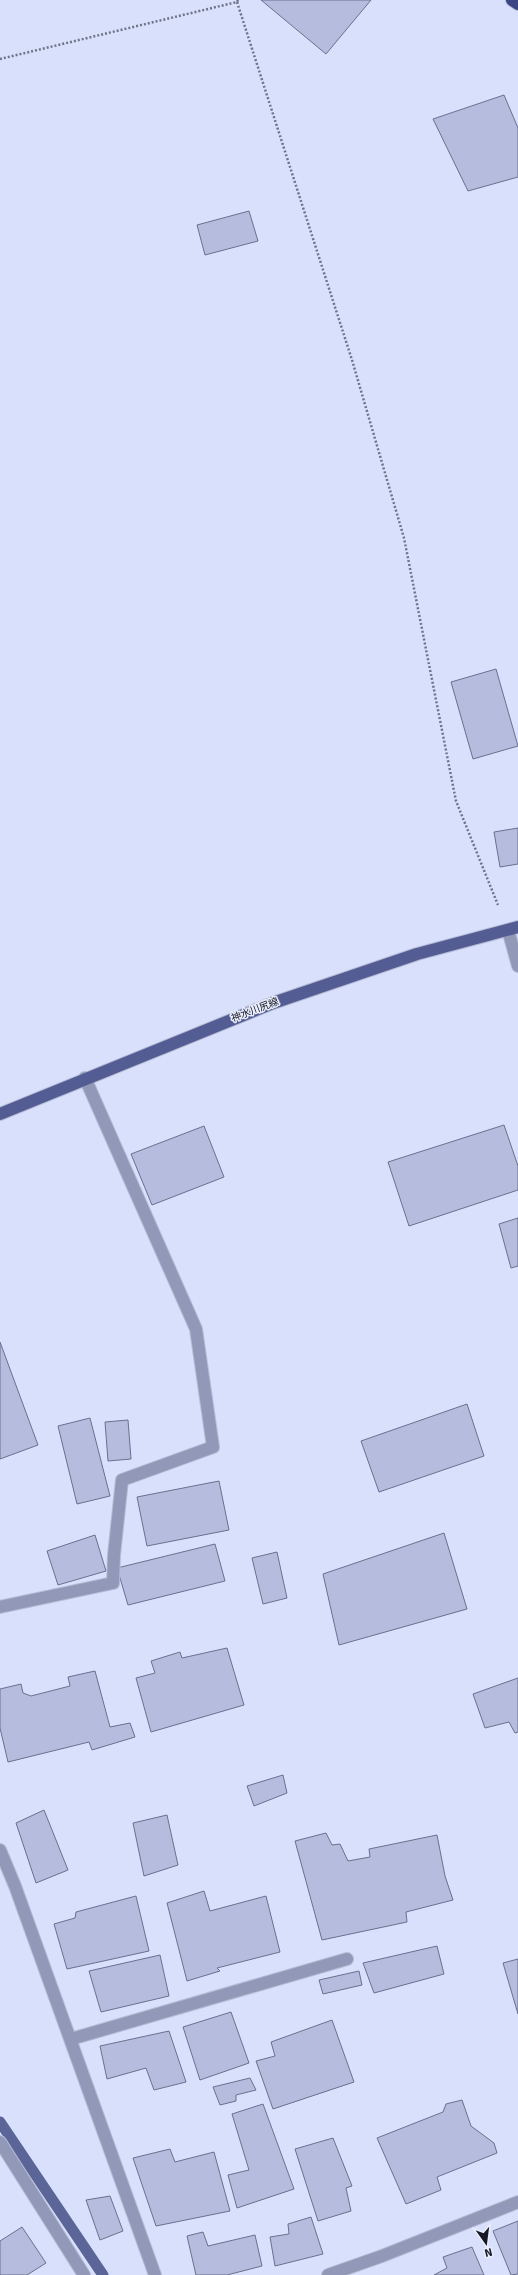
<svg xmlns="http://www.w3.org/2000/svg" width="518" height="2275" font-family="Signika,'Noto Sans JP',sans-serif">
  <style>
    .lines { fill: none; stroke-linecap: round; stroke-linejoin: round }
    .stream { stroke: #5b6598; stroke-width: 11 }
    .building { fill: #b5bcde; stroke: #6a708f }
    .minor-casing { stroke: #b6bcd5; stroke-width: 14 }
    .major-casing { stroke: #b6bcd5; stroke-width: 14 }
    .highway-casing { stroke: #b6bcd5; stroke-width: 14 }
    .path { stroke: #6f7487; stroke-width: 2.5; stroke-dasharray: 2 2; stroke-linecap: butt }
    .minor { stroke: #9299b8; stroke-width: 12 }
    .major { stroke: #535c93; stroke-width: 12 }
    .highway { stroke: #3d4684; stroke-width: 12 }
    .labels { text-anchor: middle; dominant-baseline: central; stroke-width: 3; stroke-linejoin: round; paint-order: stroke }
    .street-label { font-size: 10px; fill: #161925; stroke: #eaeefc }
  </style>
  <rect width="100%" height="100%" fill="#d9e0fc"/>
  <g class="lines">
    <path class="stream" d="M0,2122L103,2275"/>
  </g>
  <g class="building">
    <path d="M261,0H371L326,54Z"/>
    <path d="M504,95L518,128V177L468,191L433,119Z"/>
    <path d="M249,211L258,241L205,255L197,225Z"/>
    <path d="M496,669L518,746L473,759L451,682Z"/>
    <path d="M518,828V864L500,867L494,832Z"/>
    <path d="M504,1125L518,1166V1190L409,1226L388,1162Z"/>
    <path d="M204,1126L224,1177L152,1205L131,1154Z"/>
    <path d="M518,1218V1266L511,1268L499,1224Z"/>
    <path d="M0,1342L38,1445L0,1459Z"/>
    <path d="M467,1404L484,1456L379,1492L361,1441Z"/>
    <path d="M90,1418L110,1496L77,1504L58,1426Z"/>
    <path d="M128,1420L131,1459L108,1461L105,1422Z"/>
    <path d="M219,1481L229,1530L147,1546L137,1497Z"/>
    <path d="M444,1533L467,1609L339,1645L323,1574Z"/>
    <path d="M95,1535L106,1571L58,1585L47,1551Z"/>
    <path d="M215,1544L225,1581L128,1605L117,1568Z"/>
    <path d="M277,1552L287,1598L263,1604L252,1558Z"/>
    <path d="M227,1648L244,1705L151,1732L136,1678L155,1673L151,1661L180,1652L182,1658Z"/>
    <path d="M95,1671L110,1727L130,1723L135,1737L92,1750L89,1742L8,1762L0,1728V1689L21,1684L23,1693L31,1696L70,1686L68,1677Z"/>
    <path d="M518,1678V1732L515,1733L509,1722L485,1728L473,1694Z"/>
    <path d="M283,1775L287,1793L254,1806L247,1786Z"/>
    <path d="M44,1810L68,1870L36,1883L16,1823Z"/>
    <path d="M167,1815L178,1865L144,1876L133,1823Z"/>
    <path d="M326,1833L332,1845L340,1844L348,1861L370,1857L369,1849L437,1835L445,1876L453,1900L406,1912L407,1922L322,1940L295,1841Z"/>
    <path d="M204,1891L210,1911L266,1896L280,1952L217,1968L220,1971L187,1981L167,1903Z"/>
    <path d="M136,1896L149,1951L67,1969L54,1924L75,1918L76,1912Z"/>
    <path d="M437,1946L444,1974L374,1993L363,1963Z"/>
    <path d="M160,1955L169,1996L101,2012L89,1971Z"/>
    <path d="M518,1959V2014L503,1963Z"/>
    <path d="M359,1971L362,1985L323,1994L319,1980Z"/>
    <path d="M231,2012L249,2063L200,2080L183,2027Z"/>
    <path d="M332,2020L354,2082L273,2109L256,2061L275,2056L271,2042Z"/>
    <path d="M169,2031L186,2082L154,2090L146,2068L107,2079L100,2046Z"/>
    <path d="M250,2078L256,2090L236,2095V2101L220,2105L213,2087Z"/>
    <path d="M462,2100L471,2126L494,2143L497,2153L437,2177L441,2190L406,2204L377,2138L443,2112L446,2104Z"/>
    <path d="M263,2104L294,2189L237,2208L228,2175L249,2170L232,2114Z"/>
    <path d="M333,2138L352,2186L346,2188L351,2211L318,2221L295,2149Z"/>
    <path d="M170,2149L175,2162L214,2152L230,2211L156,2226L133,2158Z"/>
    <path d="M110,2196L123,2231L100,2240L86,2200Z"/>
    <path d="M311,2217L323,2254L275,2266L270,2237L289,2234L288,2224Z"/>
    <path d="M518,2221V2274L511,2275L493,2231Z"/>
    <path d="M22,2227L46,2263L27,2275H0V2241Z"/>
    <path d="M203,2232L208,2246L255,2235L262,2266L227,2275H196L187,2236Z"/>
    <path d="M472,2247L484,2275H434L447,2268L443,2257Z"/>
  </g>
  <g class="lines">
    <g class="minor-casing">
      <g id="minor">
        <path d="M508,930L518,966"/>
        <path d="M0,1607L113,1583L114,1555L122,1480L213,1447L196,1329L85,1078"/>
        <path d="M0,1850L15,1886L155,2275"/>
        <path d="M71,2039L347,1959"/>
        <path d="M0,2142L84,2275"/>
        <path d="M328,2275L382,2256L518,2202"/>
      </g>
    </g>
    <g class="major-casing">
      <path id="major" d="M0,1114L273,1003L417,954L518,927"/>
    </g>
    <g class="highway-casing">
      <path id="highway" d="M512,0L518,4"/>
    </g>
    <g class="path">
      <path d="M237,2L352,360L404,538L456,801L498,905"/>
      <path d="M0,59L237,2L238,0"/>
    </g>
    <use href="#minor" class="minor"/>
    <use href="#major" class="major"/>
    <use href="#highway" class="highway"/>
  </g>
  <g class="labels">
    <g class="street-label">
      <text transform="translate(255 1010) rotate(-21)">神水川尻線</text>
    </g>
  </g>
  <g transform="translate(486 2243) rotate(166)" stroke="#eaeefc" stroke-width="3" paint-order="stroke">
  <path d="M0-3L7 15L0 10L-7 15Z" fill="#161925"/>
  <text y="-6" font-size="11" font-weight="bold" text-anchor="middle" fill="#161925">N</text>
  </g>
</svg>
